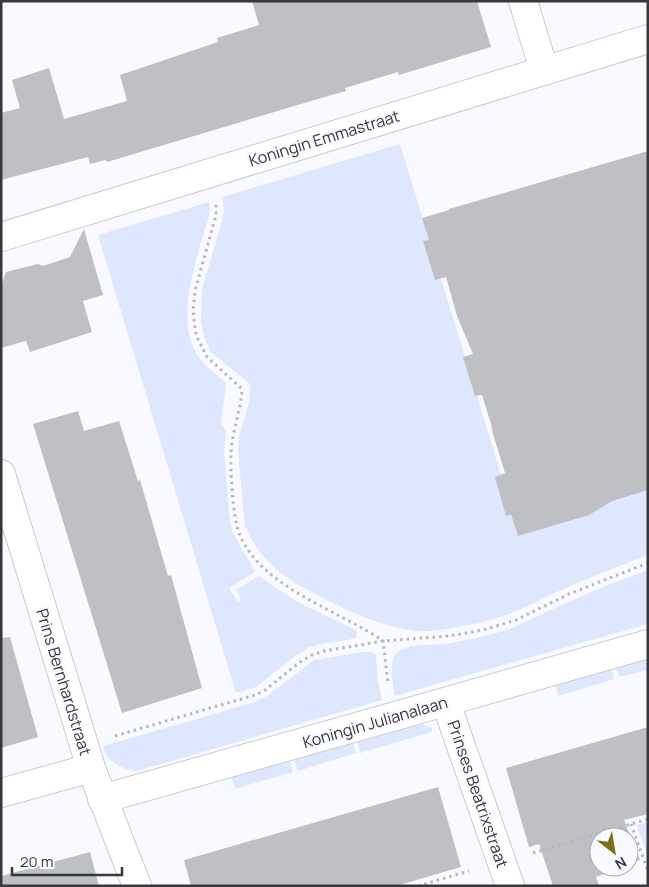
<svg xmlns="http://www.w3.org/2000/svg" width="649" height="887" font-family="Manrope,sans-serif">
  <style>
    .green { fill: #dee7fd }
    .building { fill: #bec0c4 }
    .lines { fill: none; stroke-linecap: round; stroke-linejoin: round }
    .minor-casing { stroke: #cacbd0; stroke-width: 30 }
    .path { stroke: #b6b8bc; stroke-width: 3; stroke-dasharray: 2.5 4; stroke-linecap: butt }
    .minor { stroke: #fff; stroke-width: 28 }
    .labels { text-anchor: middle; dominant-baseline: central; stroke-width: 5; stroke-linejoin: round; paint-order: stroke }
    .street-label { font-size: 16px; fill: #37383a; stroke: #f8faff }
  </style>
  <rect width="100%" height="100%" fill="#f8faff"/>
  <g class="green">
    <path d="M400,144L517,527L648,488V555C622,565 596,575 570,586C553,593 536,603 519,610C499,618 478,624 457,627C444,630 429,632 416,631C382,627 353,613 323,598C289,581 260,563 245,526L238,451L239,436L249,403L250,384L210,351L204,336L201,321L202,289L221,224L224,209L222,197Z"/>
    <path d="M209,202C212,213 206,225 203,235C193,272 175,325 200,359C207,368 217,375 226,383L221,424L226,431L224,451L229,513L232,531L255,572L229,588L238,602L241,599L236,590L259,576L297,602L356,630L357,637L353,639L321,644L310,647L296,655L256,687L236,693L98,235Z"/>
    <path d="M648,570V624L395,696C393,684 387,661 398,652C412,642 435,646 451,643C472,639 494,635 514,627C534,619 553,608 573,600C597,589 623,579 648,570Z"/>
    <path d="M363,652H373L376,655L378,682L382,700L137,771C121,769 107,763 103,746L255,702L267,696L314,660Z"/>
    <path d="M648,656V670L619,677L615,665Z"/>
    <path d="M611,667L614,679L558,696L555,683Z"/>
    <path d="M414,724H422L432,728V732L360,753L357,740Z"/>
    <path d="M352,741L356,753L298,771L294,758Z"/>
    <path d="M289,759L293,772L235,789L231,776Z"/>
    <path d="M648,822V857L636,825Z"/>
  </g>
  <g class="building">
    <path d="M252,1H477L491,47L399,75L398,72L345,88L346,91L328,96L107,162L105,160L90,164L88,157L1,180V113L20,108L12,80L49,68L64,119L127,101L120,75L218,42L217,38L259,25Z"/>
    <path d="M648,151V490L612,501L589,515L518,536L511,514L506,516L495,477L505,473L493,434L491,424L482,395L475,396L463,357L473,354L457,316L446,277L435,280L423,241L429,240L422,218L449,210V209Z"/>
    <path d="M84,229L103,295L83,301L92,332L30,352L26,341L1,348V286L6,272L38,264L43,266L70,257Z"/>
    <path d="M78,411L84,431L119,421L138,481L140,480L168,576L171,575L202,688L122,713L33,424Z"/>
    <path d="M10,637L38,737L1,748V638Z"/>
    <path d="M648,727V814L624,820L640,860L629,864V837H599V867H621L596,877L599,886H553L539,844L529,847L506,768Z"/>
    <path d="M438,787L461,867L396,886H191L184,860Z"/>
    <path d="M90,852L99,886H1V876Z"/>
  </g>
  <g class="lines">
    <g class="minor-casing">
      <g id="minor">
        <path d="M523,1L544,70"/>
        <path d="M1,237L648,39"/>
        <path d="M1,474L91,768L137,886"/>
        <path d="M446,703L510,886"/>
        <path d="M1,793L91,768"/>
        <path d="M102,799C284,749 466,695 648,644"/>
      </g>
    </g>
    <g class="path">
      <path d="M216,205V215L195,291L193,311L196,335L207,357L242,389C241,411 232,431 231,453C230,469 233,519 239,533C261,588 337,609 383,641L388,683"/>
      <path d="M115,736L255,695L264,691L300,662L312,655L324,651L383,641L449,636L483,630L516,620L569,594L648,563"/>
      <path d="M631,824L648,871"/>
      <path d="M533,853L648,819"/>
      <path d="M418,886L469,871"/>
    </g>
    <use href="#minor" class="minor"/>
  </g>
  <g class="labels">
    <g class="street-label">
      <text transform="translate(324 138) rotate(-17)">Koningin Emmastraat</text>
      <text transform="translate(64 682) rotate(73)">Prins Bernhardstraat</text>
      <text transform="translate(375 722) rotate(-16)">Koningin Julianalaan</text>
      <text transform="translate(478 794) rotate(71)">Prinses Beatrixstraat</text>
    </g>
  </g>
  <rect width="649" height="887" fill="none" stroke="#37383a" stroke-width="5"/>
  <g transform="translate(614 852) rotate(149)"><circle r="24" fill="#f8faff" stroke="#abacb0"/>
  <path d="M0-4L9 19L0 12L-9 19Z" fill="#797316"/>
  <text y="-8" font-size="14" font-weight="bold" text-anchor="middle" fill="#37383a">N</text>
  </g>
  <path d="M12 867v8h110v-8" fill="none" stroke="#37383a" stroke-width="2.5"/>
  <text x="20" y="867" font-size="15" fill="#37383a" stroke="#f8faff" stroke-width="4" paint-order="stroke">20 m</text>
</svg>
